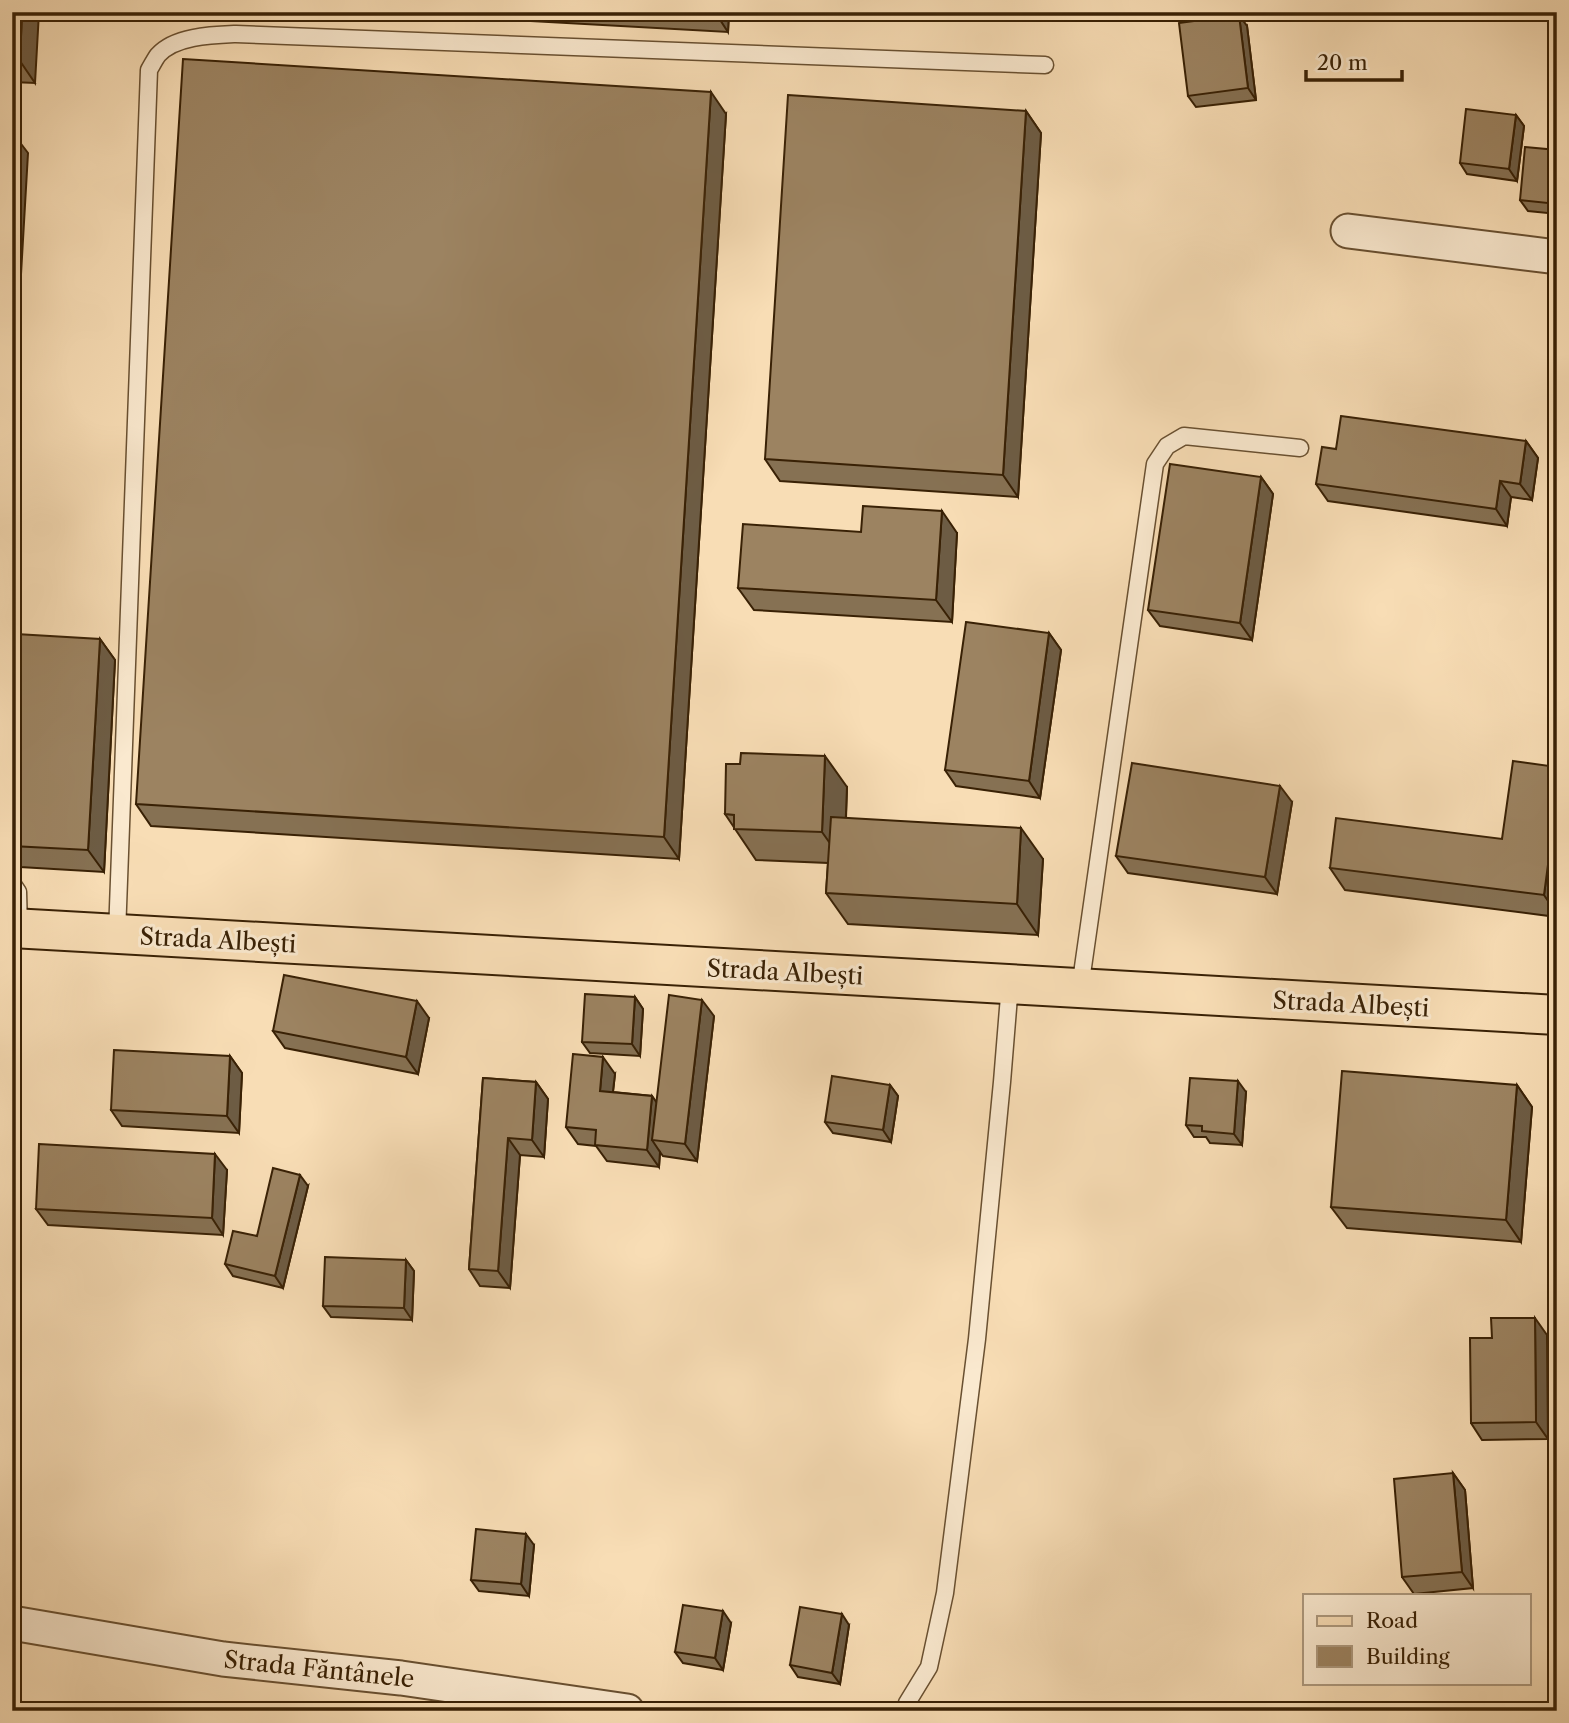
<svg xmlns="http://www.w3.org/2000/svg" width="1569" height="1723" font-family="'Libre Caslon Text',serif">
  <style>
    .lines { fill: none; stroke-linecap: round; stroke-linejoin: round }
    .service-casing { stroke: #695031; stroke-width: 19 }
    .minor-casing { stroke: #695031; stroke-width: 37 }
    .primary-casing { stroke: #392105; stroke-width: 42 }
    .service { stroke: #fae9cf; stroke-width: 16 }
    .minor { stroke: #fae9cf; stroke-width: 33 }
    .primary { stroke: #f8ddb5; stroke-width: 38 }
    .wall { fill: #867153; stroke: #392105; stroke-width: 2 }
    .shaded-wall { fill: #6d5c44; stroke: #392105; stroke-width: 2 }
    .building { fill: #9c8361; stroke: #392105; stroke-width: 2 }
    .labels { text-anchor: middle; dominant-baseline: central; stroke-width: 6; stroke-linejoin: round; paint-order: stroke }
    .street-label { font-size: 24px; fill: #392105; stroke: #fae9cf }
  </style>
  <rect width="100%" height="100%" fill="#f8ddb5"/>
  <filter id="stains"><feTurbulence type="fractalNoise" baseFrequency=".00286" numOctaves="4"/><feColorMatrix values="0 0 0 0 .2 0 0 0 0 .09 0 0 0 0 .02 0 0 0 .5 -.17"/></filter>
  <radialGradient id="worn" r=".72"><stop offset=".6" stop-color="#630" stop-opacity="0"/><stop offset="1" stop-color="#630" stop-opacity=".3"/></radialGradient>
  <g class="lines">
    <g class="service-casing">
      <g id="service">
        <path d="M12,883L18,892L19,928"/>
        <path d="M117,934L149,70C152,65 155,59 158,55C175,36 212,35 236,34L1045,65"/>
        <path d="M1080,988L1155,464L1167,446L1184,436L1300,448"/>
        <path d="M905,1711L907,1703L929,1667L945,1593L977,1339L1002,1082L1010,984"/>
      </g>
    </g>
    <g class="minor-casing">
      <g id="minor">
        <path d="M1348,231L1557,257"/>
        <path d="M12,1623L223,1659L401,1678L627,1711"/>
      </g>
    </g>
    <g class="primary-casing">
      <path id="primary" d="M12,928L1557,1015"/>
    </g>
    <use href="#service" class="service"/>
    <use href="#minor" class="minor"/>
    <use href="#primary" class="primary"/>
  </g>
  <g class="wall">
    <path d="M12,12L35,83L12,82Z"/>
    <path d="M402,12H729L728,32L403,14Z"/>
    <path d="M1247,26L1256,100L1196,107L1188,96Z"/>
    <path d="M1026,111L1041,133L1018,497L780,481L765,459Z"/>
    <path d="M726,114L679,859L151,826L136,804Z"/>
    <path d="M1516,115L1524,126L1517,181L1467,174L1460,163Z"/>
    <path d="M1557,150V214L1528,211L1520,200Z"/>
    <path d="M1526,441L1538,458L1532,500L1511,497L1507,526L1328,501L1316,484L1336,449Z"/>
    <path d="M1261,477L1273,494L1252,640L1160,626L1148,610Z"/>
    <path d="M861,532L957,533L952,622L754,610L738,588Z"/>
    <path d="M1049,633L1061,650L1040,798L956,786L945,770Z"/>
    <path d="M100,639L115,660L104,872L20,867L12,856V711Z"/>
    <path d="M1557,767V917L1345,890L1330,868L1502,839Z"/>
    <path d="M847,787L846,818L1043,859L1038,935L848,924L826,893L828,863L756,860L725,814Z"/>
    <path d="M1292,802L1277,894L1128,873L1116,856Z"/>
    <path d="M635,997L643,1009L640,1056L590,1053L582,1042Z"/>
    <path d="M714,1016L697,1161L663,1156L660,1152L659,1167L607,1161L596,1146L578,1144L566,1127L615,1074L613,1092L652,1096L656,1102Z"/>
    <path d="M429,1018L418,1074L285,1048L273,1031Z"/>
    <path d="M230,1056L242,1073L239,1133L122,1126L111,1110Z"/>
    <path d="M483,1078L536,1082L548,1099L544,1157L520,1155L510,1288L480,1286L469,1269Z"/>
    <path d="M890,1085L898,1096L891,1142L833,1133L825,1122Z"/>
    <path d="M1517,1085L1532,1107L1521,1242L1347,1228L1331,1207Z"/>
    <path d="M1246,1092L1242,1145L1210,1143L1206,1137H1194L1186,1125Z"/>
    <path d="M227,1170L223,1235L48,1225L36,1209Z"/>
    <path d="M308,1186L283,1288L233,1276L225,1264L257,1236Z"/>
    <path d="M406,1260L414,1271L412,1320L331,1317L323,1306Z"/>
    <path d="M1547,1335L1548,1439L1482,1440L1471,1423L1492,1338Z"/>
    <path d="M1453,1473L1465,1490L1473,1588L1414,1594L1402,1577Z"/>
    <path d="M534,1545L529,1596L479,1591L471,1580Z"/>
    <path d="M731,1623L723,1670L683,1663L675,1652Z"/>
    <path d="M849,1625L840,1684L798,1677L790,1665Z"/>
  </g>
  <g class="shaded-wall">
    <path d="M22,12H39L35,83L20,61Z"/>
    <path d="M715,12H729L728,32Z"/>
    <path d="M1239,15L1247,26L1256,100L1248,88Z"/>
    <path d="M711,92L726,114L679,859L664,837Z"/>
    <path d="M1026,111L1041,133L1018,497L1003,475Z"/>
    <path d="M1516,115L1524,126L1517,181L1509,169Z"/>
    <path d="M12,132L28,153L12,430Z"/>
    <path d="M1526,441L1538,458L1532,500L1520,484Z"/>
    <path d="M1261,477L1273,494L1252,640L1240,623Z"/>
    <path d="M1500,481L1511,497L1507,526L1496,509Z"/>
    <path d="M942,511L957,533L952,622L936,600Z"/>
    <path d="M1049,633L1061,650L1040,798L1029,781Z"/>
    <path d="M100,639L115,660L104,872L88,850Z"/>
    <path d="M825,756L847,787L844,863L822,832Z"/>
    <path d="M1280,786L1292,802L1277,894L1265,877Z"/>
    <path d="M1557,797V914L1544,895Z"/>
    <path d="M1021,828L1043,859L1038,935L1017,904Z"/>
    <path d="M635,997L643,1009L640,1056L632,1044Z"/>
    <path d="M702,1000L714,1016L697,1161L685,1144Z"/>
    <path d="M417,1001L429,1018L418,1074L406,1057Z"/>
    <path d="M230,1056L242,1073L239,1133L227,1116Z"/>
    <path d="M603,1057L615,1074L611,1108L600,1091Z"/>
    <path d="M1238,1081L1246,1092L1242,1145L1234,1134Z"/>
    <path d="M536,1082L548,1099L544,1157L532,1140Z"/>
    <path d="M890,1085L898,1096L891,1142L883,1130Z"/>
    <path d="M1517,1085L1532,1107L1521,1242L1506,1220Z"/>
    <path d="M652,1096L664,1113L652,1140L660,1152L659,1167L647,1150Z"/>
    <path d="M508,1138L520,1155L510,1288L498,1271Z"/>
    <path d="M215,1154L227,1170L223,1235L212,1218Z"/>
    <path d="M300,1175L308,1186L283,1288L275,1276Z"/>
    <path d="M406,1260L414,1271L412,1320L404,1308Z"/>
    <path d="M1535,1318L1547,1335L1548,1439L1536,1422Z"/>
    <path d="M1453,1473L1465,1490L1473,1588L1462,1572Z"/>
    <path d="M526,1534L534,1545L529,1596L521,1584Z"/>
    <path d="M723,1611L731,1623L723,1670L715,1658Z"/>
    <path d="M842,1614L849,1625L840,1684L832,1673Z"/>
  </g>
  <g class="building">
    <path d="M12,12H22L20,61H12Z"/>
    <path d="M1239,15L1248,88L1188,96L1179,23Z"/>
    <path d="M183,59L711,92L664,837L136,804Z"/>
    <path d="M788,95L1026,111L1003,475L765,459Z"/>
    <path d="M1466,109L1516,115L1509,169L1460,163Z"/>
    <path d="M1525,147L1557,150V204L1520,200Z"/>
    <path d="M1341,416L1526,441L1520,484L1500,481L1496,509L1316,484L1322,447L1336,449Z"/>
    <path d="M1170,464L1261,477L1240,623L1148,610Z"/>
    <path d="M863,506L942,511L936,600L738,588L743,524L861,532Z"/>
    <path d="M966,622L1049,633L1029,781L945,770Z"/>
    <path d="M16,634L100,639L88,850L12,846V711Z"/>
    <path d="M741,753L825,756L822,832L734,829V815L725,814L726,764H740Z"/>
    <path d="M1513,761L1557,767V797L1544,895L1330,868L1336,818L1502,839Z"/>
    <path d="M1132,763L1280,786L1265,877L1116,856Z"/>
    <path d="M831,817L1021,828L1017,904L826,893Z"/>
    <path d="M284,975L417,1001L406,1057L273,1031Z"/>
    <path d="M585,994L635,997L632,1044L582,1042Z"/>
    <path d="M669,995L702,1000L685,1144L652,1140Z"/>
    <path d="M114,1050L230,1056L227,1116L111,1110Z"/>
    <path d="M573,1054L603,1057L600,1091L652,1096L647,1150L595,1145L596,1130L566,1127Z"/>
    <path d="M1342,1071L1517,1085L1506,1220L1331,1207Z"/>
    <path d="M832,1076L890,1085L883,1130L825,1122Z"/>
    <path d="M483,1078L536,1082L532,1140L508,1138L498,1271L469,1269Z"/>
    <path d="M1190,1078L1238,1081L1234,1134L1202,1131V1126L1186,1125Z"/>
    <path d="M39,1144L215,1154L212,1218L36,1209Z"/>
    <path d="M273,1168L300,1175L275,1276L225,1264L233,1231L257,1236Z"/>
    <path d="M325,1257L406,1260L404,1308L323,1306Z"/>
    <path d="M1491,1318H1535L1536,1422L1471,1423L1470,1338H1492Z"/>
    <path d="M1453,1473L1462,1572L1402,1577L1394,1479Z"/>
    <path d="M476,1529L526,1534L521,1584L471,1580Z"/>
    <path d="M683,1605L723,1611L715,1658L675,1652Z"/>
    <path d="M800,1607L842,1614L832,1673L790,1665Z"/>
  </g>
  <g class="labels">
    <g class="street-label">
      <text transform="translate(218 940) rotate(3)">Strada Albești</text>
      <text transform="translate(785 972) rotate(3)">Strada Albești</text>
      <text transform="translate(1351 1004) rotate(3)">Strada Albești</text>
      <text transform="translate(319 1669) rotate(6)">Strada Făntânele</text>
    </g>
  </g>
  <rect width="1569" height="1723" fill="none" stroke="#f8ddb5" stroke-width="42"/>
  <rect x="14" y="14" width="1541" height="1695" fill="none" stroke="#392105" stroke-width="3.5"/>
  <rect x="21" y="21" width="1527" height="1681" fill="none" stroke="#392105" stroke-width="2"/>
  <rect x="1303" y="1594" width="228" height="91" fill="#fae9cf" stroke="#ad997e" stroke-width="2"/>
  <rect x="1317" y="1616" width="35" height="10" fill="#f8ddb5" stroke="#ad997e" stroke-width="2"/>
  <text x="1366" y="1628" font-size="21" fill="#392105">Road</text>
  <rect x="1317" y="1646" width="35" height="21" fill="#9c8361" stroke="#ad997e" stroke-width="2"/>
  <text x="1366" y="1664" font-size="21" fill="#392105">Building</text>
  <path d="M1306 70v10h96v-10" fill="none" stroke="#392105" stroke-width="3.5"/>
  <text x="1317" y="70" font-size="21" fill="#392105" stroke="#fae9cf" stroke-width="5" paint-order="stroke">20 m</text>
  <rect width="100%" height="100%" filter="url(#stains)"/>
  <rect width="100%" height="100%" fill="url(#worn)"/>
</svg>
